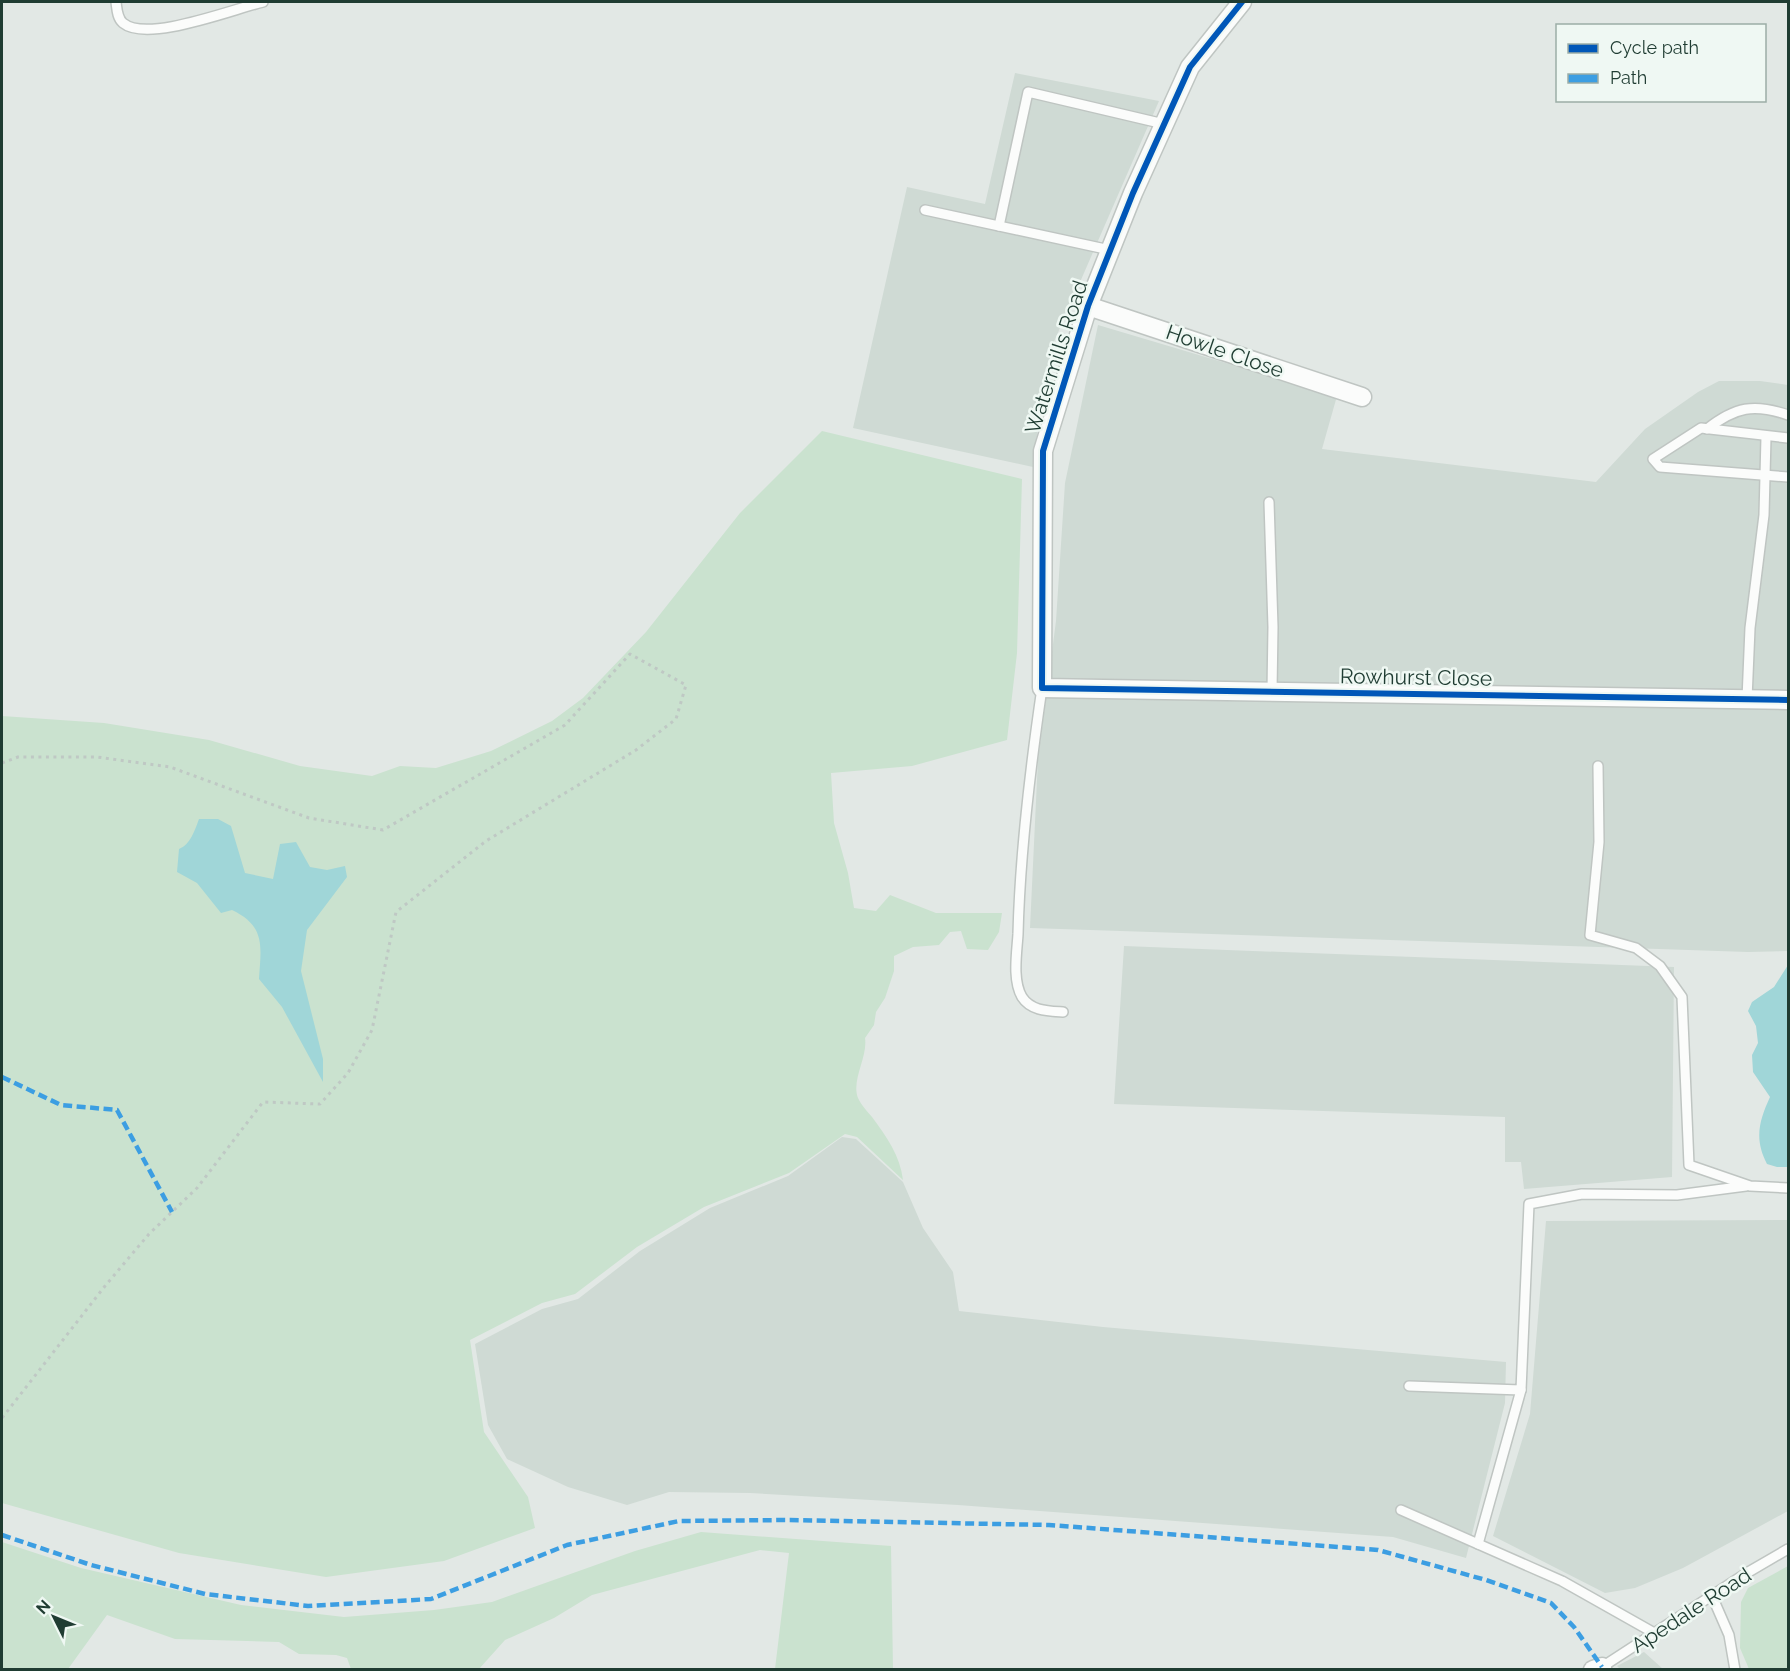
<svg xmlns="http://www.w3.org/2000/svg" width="1790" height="1671" font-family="Raleway,sans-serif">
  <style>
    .built { fill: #cfdad4 }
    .green { fill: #cae2cf }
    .water { fill: #a0d6d8 }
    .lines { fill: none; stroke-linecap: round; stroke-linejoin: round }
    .service-casing { stroke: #bfc5c2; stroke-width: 12 }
    .minor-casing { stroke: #bfc5c2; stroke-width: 21 }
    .path { stroke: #bfc8c4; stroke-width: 3; stroke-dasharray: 3 4.5; stroke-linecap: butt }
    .service { stroke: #fbfcfb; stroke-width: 9 }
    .minor { stroke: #fbfcfb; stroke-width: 18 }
    .rail { stroke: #c6cac9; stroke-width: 4.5; stroke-dasharray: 12 6; stroke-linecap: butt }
    .quiet { stroke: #3c9ee2; stroke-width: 4.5; stroke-dasharray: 9 4.5; stroke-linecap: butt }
    .cycleway-casing { stroke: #eff8f3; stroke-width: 10 }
    .cycleway { stroke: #0057b8; stroke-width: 6 }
    .labels { text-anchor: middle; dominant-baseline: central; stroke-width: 5; stroke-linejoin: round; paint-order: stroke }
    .street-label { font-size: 21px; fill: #1f3c32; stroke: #eff8f3 }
  </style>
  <rect width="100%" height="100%" fill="#e2e8e5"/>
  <g class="built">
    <path d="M1015,73L1159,101L1053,344L1040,411L1033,467L853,428L907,187L985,204Z"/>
    <path d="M1098,325L1337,396L1322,449L1596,482L1645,429L1698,392L1719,381H1760L1788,385V951L1748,952L1030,928L1038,759L1056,621L1065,483Z"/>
    <path d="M1124,946L1674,967L1672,1177L1524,1189L1521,1162H1505V1117L1114,1104Z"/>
    <path d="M842,1137L856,1139L903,1182L923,1228L953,1272L959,1311L1103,1327L1506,1362L1505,1403L1466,1558L1393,1537L958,1505L750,1493L669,1492L627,1505L568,1487L507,1459L488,1425L475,1344L542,1309L578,1299L640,1251L710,1208L788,1176Z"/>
    <path d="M1788,1220V1511L1683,1568L1635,1588L1605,1593L1493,1536L1530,1414L1546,1221Z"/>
    <path d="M1644,1652L1663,1669H1620L1617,1666Z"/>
  </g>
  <g class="green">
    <path d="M822,431L1022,479L1017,653L1007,740L912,766L831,773L834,823L848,873L854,908L876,911L890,895L936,913H1002L999,932L988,950L967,949L961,931L950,932L939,945L913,947L894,956V971L885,998L876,1012L874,1025L865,1038C868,1057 851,1080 858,1098C861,1105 868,1112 872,1117C887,1137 900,1156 903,1180L857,1137L845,1134L789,1173L704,1207L637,1247L575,1294L542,1303L470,1340L484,1432L528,1497L535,1528L444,1561L326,1577L179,1553L2,1503V716L104,723L209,740L300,766L372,776L400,766L436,768L491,751L552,721L583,698L646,632L740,513Z"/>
    <path d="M701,1532L891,1546L893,1669H775L789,1553L760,1550L592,1595L554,1618L505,1640L479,1669H351L347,1658L336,1655L299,1654L279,1642L175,1639L107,1615L68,1669H2V1542L81,1568L241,1605L344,1617L434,1610L492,1602L635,1551Z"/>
    <path d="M1788,1566V1669H1749L1740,1648L1741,1602L1748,1588Z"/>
  </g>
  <g class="water">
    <path d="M199,819H218L231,826L245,873L273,879L280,844L296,842L310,867L327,870L345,866L347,877L307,930L301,971L323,1059V1082L282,1007L259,979C261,947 266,926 232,910L221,913L197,883L177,872L179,849C190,845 195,830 199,819Z"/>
    <path d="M1788,965V1167H1777L1767,1164C1754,1139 1759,1121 1770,1097L1753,1072L1752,1055L1758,1043L1756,1026L1748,1011L1752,1002L1774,987Z"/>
  </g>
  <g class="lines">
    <g class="service-casing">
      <g id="service">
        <path d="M116,2C117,9 117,18 123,23C147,43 233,9 263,2"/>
        <path d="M925,210L1110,250"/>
        <path d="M999,226L1028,92L1164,124"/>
        <path d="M1707,429C1735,407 1754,403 1788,415"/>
        <path d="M1788,438L1701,428L1653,459L1660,467L1788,477"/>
        <path d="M1269,502L1273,627L1272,691"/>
        <path d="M1042,688C1030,770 1020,851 1018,934C1017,952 1012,980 1022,997C1031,1011 1048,1011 1063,1012"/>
        <path d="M1747,699L1750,628L1764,515L1766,437"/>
        <path d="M1598,766L1599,842L1590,935L1636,948L1660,966L1682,997L1689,1165L1750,1186L1788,1188"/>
        <path d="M1409,1386L1521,1390L1529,1204L1582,1194L1677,1195L1746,1186"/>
        <path d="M1401,1510L1562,1581L1656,1634"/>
        <path d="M1478,1544L1521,1390"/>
        <path d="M1712,1596L1729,1635L1735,1670"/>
        <path d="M1602,1667L1745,1574L1788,1549"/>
      </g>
    </g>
    <g class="minor-casing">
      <g id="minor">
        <path d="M1242,2L1190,67L1133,193L1088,306L1043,451L1042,688L1788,700"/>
        <path d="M1088,306L1362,397"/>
        <path d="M1593,1670L1602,1667"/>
      </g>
    </g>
    <path class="path" d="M2,763L18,757H97L170,767L309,818L383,830L565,725L630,654L686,685L676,719L636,750L486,841L396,912L372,1030L348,1073L320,1104L263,1102L197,1188L149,1234L105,1286L2,1418"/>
    <use href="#service" class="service"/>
    <use href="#minor" class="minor"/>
    <path class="rail" d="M1626,1669V1670"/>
    <g class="quiet">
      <path d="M2,1077L61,1105L117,1110L172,1212"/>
      <path d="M2,1535L91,1565L205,1594L308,1606L431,1599L567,1545L679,1521L790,1520L1049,1525L1378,1550L1486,1580L1551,1603L1574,1627L1602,1667"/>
    </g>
    <g class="cycleway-casing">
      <path id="cycleway" d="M1242,2L1190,67L1133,193L1088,306L1043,451L1042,688L1788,700"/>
    </g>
    <use href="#cycleway" class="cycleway"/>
  </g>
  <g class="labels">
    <g class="street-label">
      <text transform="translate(1225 351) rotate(19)">Howle Close</text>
      <text transform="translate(1056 357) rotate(-72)">Watermills Road</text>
      <text transform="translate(1416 677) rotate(1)">Rowhurst Close</text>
      <text transform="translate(1691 1610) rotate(-33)">Apedale Road</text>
    </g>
  </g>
  <rect width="1790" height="1671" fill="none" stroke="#1f3c32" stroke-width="6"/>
  <rect x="1556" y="24" width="210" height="78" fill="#eff8f3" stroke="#9cada6" stroke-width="1.5"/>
  <rect x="1568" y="44" width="30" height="9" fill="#0057b8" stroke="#9cada6" stroke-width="1.5"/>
  <text x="1610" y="54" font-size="18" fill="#1f3c32">Cycle path</text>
  <rect x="1568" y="74" width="30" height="9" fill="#3c9ee2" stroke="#9cada6" stroke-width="1.5"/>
  <text x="1610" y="84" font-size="18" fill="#1f3c32">Path</text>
  <g transform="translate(54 1617) rotate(313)" stroke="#eff8f3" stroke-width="4.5" paint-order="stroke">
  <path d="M0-4.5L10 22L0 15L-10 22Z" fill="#1f3c32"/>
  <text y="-9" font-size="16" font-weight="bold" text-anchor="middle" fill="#1f3c32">N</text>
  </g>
</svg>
